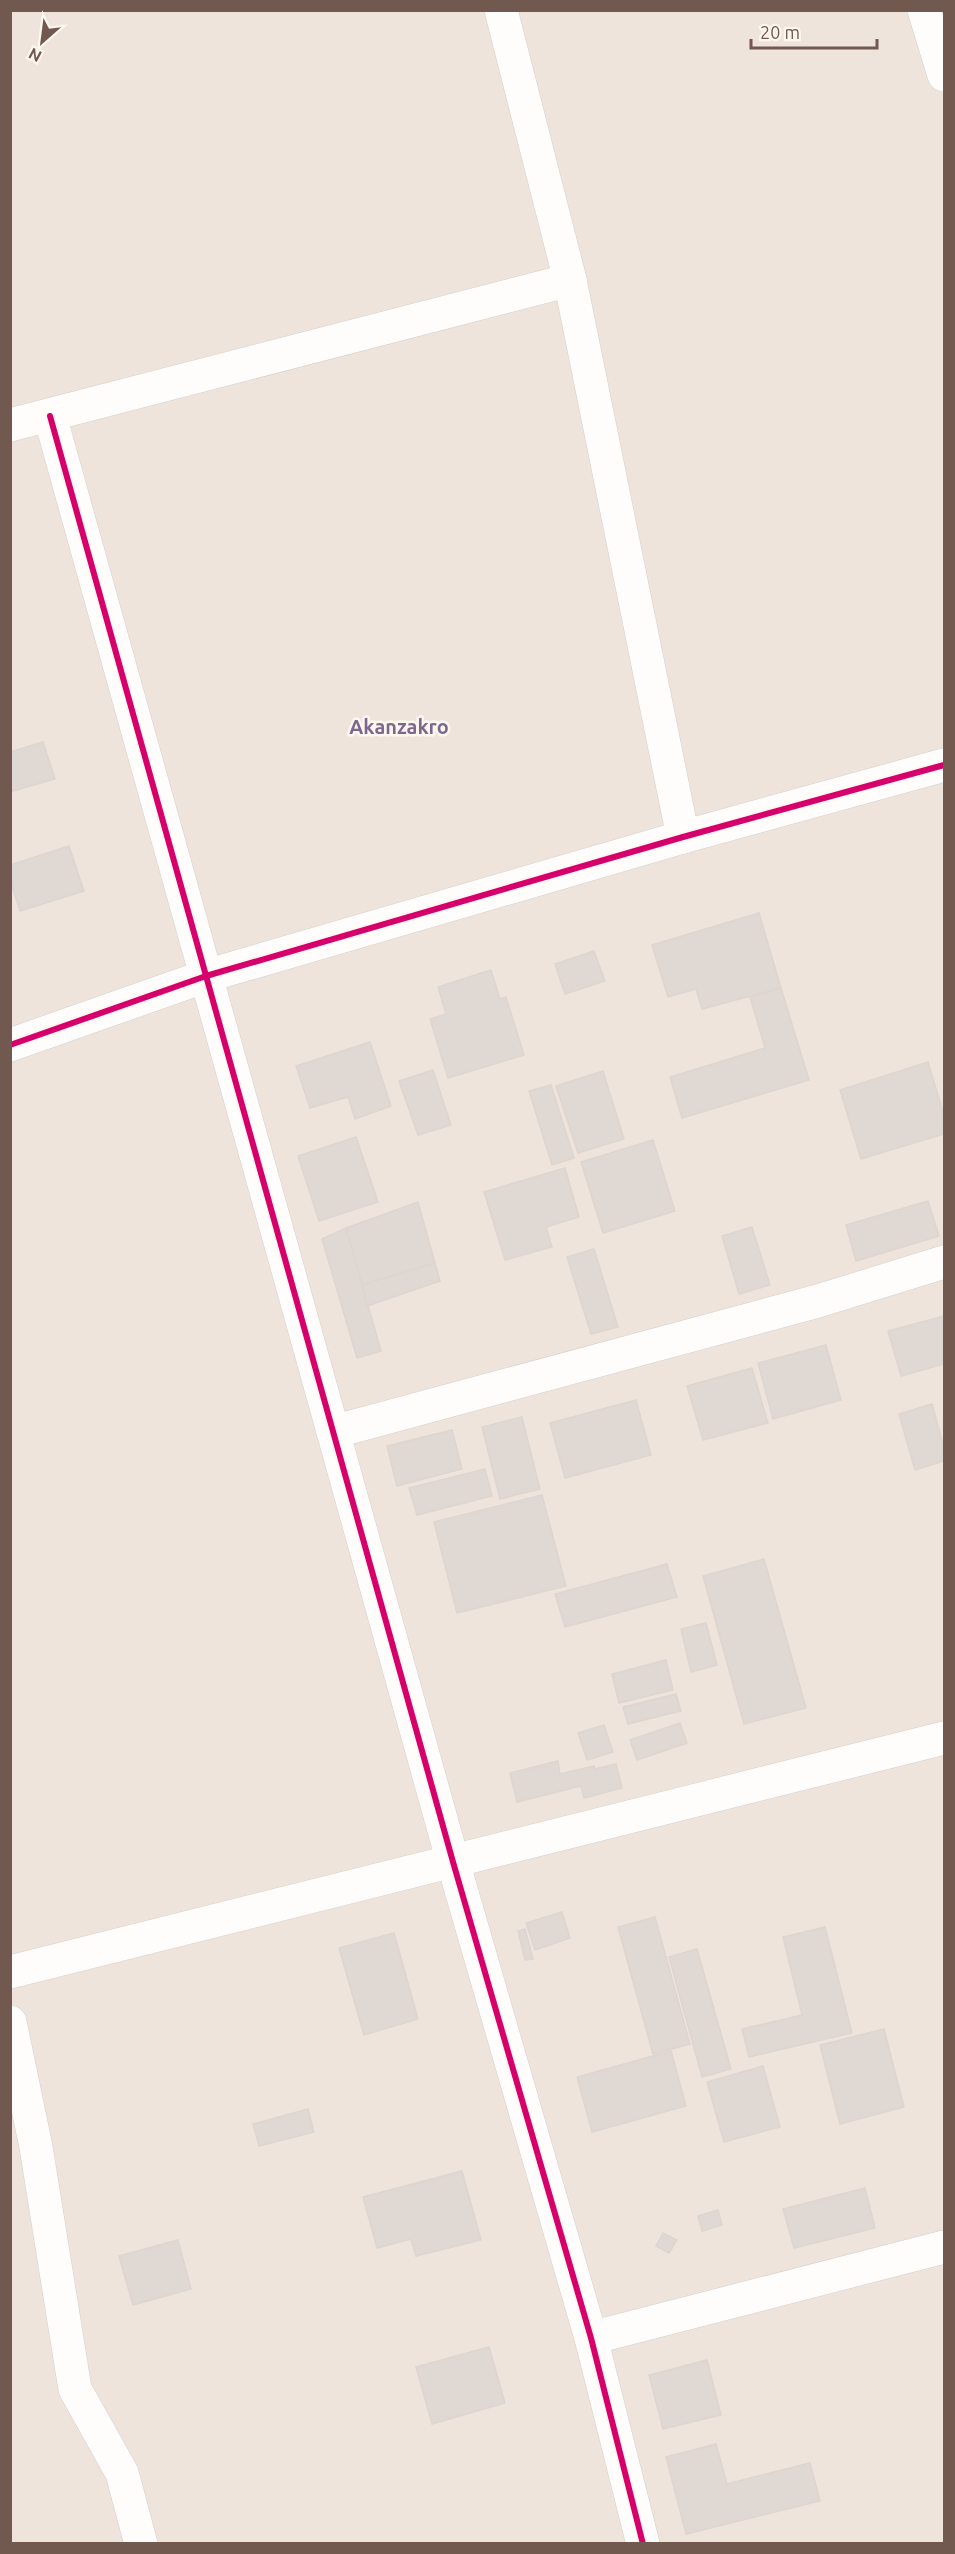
<svg xmlns="http://www.w3.org/2000/svg" width="955" height="2554" font-family="Ubuntu,sans-serif">
  <style>
    .residential { fill: #eee4dc }
    .building { fill: #dfd8d3; stroke: #ded5d0; stroke-width: 1.5 }
    .lines { fill: none; stroke-linecap: round; stroke-linejoin: round }
    .street-casing { stroke: #d5cfcb; stroke-width: 34 }
    .street { stroke: #fefdfc; stroke-width: 33 }
    .cycleway-casing { stroke: #fdf7f0; stroke-width: 10 }
    .cycleway { stroke: #d6006c; stroke-width: 6 }
    .labels { text-anchor: middle; dominant-baseline: central; stroke-width: 5; stroke-linejoin: round; paint-order: stroke }
    .quarter-label { font-size: 20px; font-weight: bold; fill: #7e678d; stroke: #fdf7f0 }
  </style>
  <rect width="100%" height="100%" fill="#f6f2ed"/>
  <rect class="residential" x="11" y="11" width="933" height="2532"/>
  <g class="building">
    <path d="M43,742L55,779L10,792V752Z"/>
    <path d="M69,846L84,891L20,911L10,880V865Z"/>
    <path d="M759,913L781,988L702,1009L696,989L668,997L652,945Z"/>
    <path d="M594,951L605,981L565,994L555,964Z"/>
    <path d="M491,970L500,999L506,997L524,1055L448,1078L430,1019L446,1014L438,987Z"/>
    <path d="M781,988L809,1080L682,1118L670,1077L765,1048L750,997Z"/>
    <path d="M370,1042L391,1106L355,1119L348,1097L310,1108L296,1066Z"/>
    <path d="M928,1062L944,1115V1134L861,1159L840,1090Z"/>
    <path d="M433,1070L451,1125L418,1135L399,1081Z"/>
    <path d="M603,1071L624,1139L578,1153L556,1086Z"/>
    <path d="M551,1085L574,1158L552,1165L529,1091Z"/>
    <path d="M356,1137L378,1202L319,1221L298,1156Z"/>
    <path d="M653,1140L675,1211L603,1233L581,1162Z"/>
    <path d="M565,1168L579,1217L546,1227L552,1247L505,1260L484,1192Z"/>
    <path d="M928,1201L939,1236L856,1261L846,1225Z"/>
    <path d="M418,1202L435,1263L362,1285L346,1228Z"/>
    <path d="M752,1227L770,1285L739,1294L722,1236Z"/>
    <path d="M346,1228L381,1351L357,1358L322,1239Z"/>
    <path d="M594,1249L618,1327L591,1334L567,1257Z"/>
    <path d="M435,1263L440,1281L367,1306L362,1285Z"/>
    <path d="M944,1316V1364L901,1376L888,1331Z"/>
    <path d="M826,1345L841,1400L773,1419L758,1363Z"/>
    <path d="M752,1368L768,1423L703,1440L687,1386Z"/>
    <path d="M636,1400L651,1455L565,1478L550,1423Z"/>
    <path d="M932,1404L944,1448V1461L915,1470L899,1414Z"/>
    <path d="M522,1417L540,1489L500,1499L482,1427Z"/>
    <path d="M452,1430L462,1469L397,1486L387,1446Z"/>
    <path d="M485,1469L492,1496L417,1515L409,1488Z"/>
    <path d="M542,1495L566,1586L457,1613L434,1522Z"/>
    <path d="M764,1559L806,1708L744,1724L703,1576Z"/>
    <path d="M667,1564L677,1597L565,1627L555,1594Z"/>
    <path d="M706,1623L717,1665L691,1672L681,1629Z"/>
    <path d="M666,1660L673,1690L619,1703L612,1674Z"/>
    <path d="M676,1694L681,1711L628,1724L623,1707Z"/>
    <path d="M680,1723L687,1743L637,1760L630,1740Z"/>
    <path d="M604,1725L613,1752L587,1760L578,1733Z"/>
    <path d="M558,1761L560,1774L594,1766L595,1769L616,1764L622,1788L584,1798L581,1786L517,1802L510,1773Z"/>
    <path d="M562,1912L570,1938L535,1950L526,1923Z"/>
    <path d="M655,1917L690,2044L653,2054L618,1927Z"/>
    <path d="M825,1927L852,2033L749,2057L742,2029L802,2015L783,1937Z"/>
    <path d="M525,1929L533,1959L525,1960L518,1931Z"/>
    <path d="M394,1933L418,2019L364,2035L339,1948Z"/>
    <path d="M697,1949L731,2069L702,2077L669,1957Z"/>
    <path d="M884,2029L904,2107L840,2124L820,2045Z"/>
    <path d="M671,2051L686,2106L592,2132L577,2077Z"/>
    <path d="M763,2066L780,2127L724,2142L707,2082Z"/>
    <path d="M308,2109L314,2132L259,2146L253,2124Z"/>
    <path d="M462,2171L481,2240L416,2256L411,2239L377,2248L363,2197Z"/>
    <path d="M865,2188L875,2228L794,2248L783,2209Z"/>
    <path d="M718,2210L722,2225L702,2231L698,2216Z"/>
    <path d="M663,2233L677,2240L669,2253L656,2246Z"/>
    <path d="M178,2240L191,2289L133,2305L119,2256Z"/>
    <path d="M489,2347L505,2403L432,2424L416,2367Z"/>
    <path d="M707,2360L721,2415L663,2429L649,2375Z"/>
    <path d="M716,2444L727,2484L810,2463L820,2501L686,2534L666,2457Z"/>
  </g>
  <g class="lines">
    <g class="street-casing">
      <g id="street">
        <path d="M501,10L570,280L683,837"/>
        <path d="M924,10L944,75"/>
        <path d="M50,416L453,1862L591,2338L643,2544"/>
        <path d="M10,425L570,280"/>
        <path d="M10,1045L206,976L683,837L944,765"/>
        <path d="M333,1432L818,1301L944,1262"/>
        <path d="M10,1972L944,1738"/>
        <path d="M10,2022L36,2147L75,2389L122,2473L141,2544"/>
        <path d="M591,2338L944,2247"/>
      </g>
    </g>
    <use href="#street" class="street"/>
    <g class="cycleway-casing">
      <g id="cycleway">
        <path d="M50,416L453,1862L591,2338L643,2544"/>
        <path d="M10,1045L206,976L683,837L944,765"/>
      </g>
    </g>
    <use href="#cycleway" class="cycleway"/>
  </g>
  <g class="labels">
    <g class="quarter-label">
      <text x="399" y="726">Akanzakro</text>
    </g>
  </g>
  <rect width="955" height="2554" fill="none" stroke="#725950" stroke-width="24"/>
  <g transform="translate(42 42) rotate(208)" stroke="#fdf7f0" stroke-width="4.5" paint-order="stroke">
  <path d="M0-4.5L10 22L0 15L-10 22Z" fill="#725950"/>
  <text y="-9" font-size="16" font-weight="bold" text-anchor="middle" fill="#725950">N</text>
  </g>
  <path d="M751 39v9h126v-9" fill="none" stroke="#725950" stroke-width="3"/>
  <text x="760" y="39" font-size="18" fill="#725950" stroke="#fdf7f0" stroke-width="4.5" paint-order="stroke">20 m</text>
</svg>
